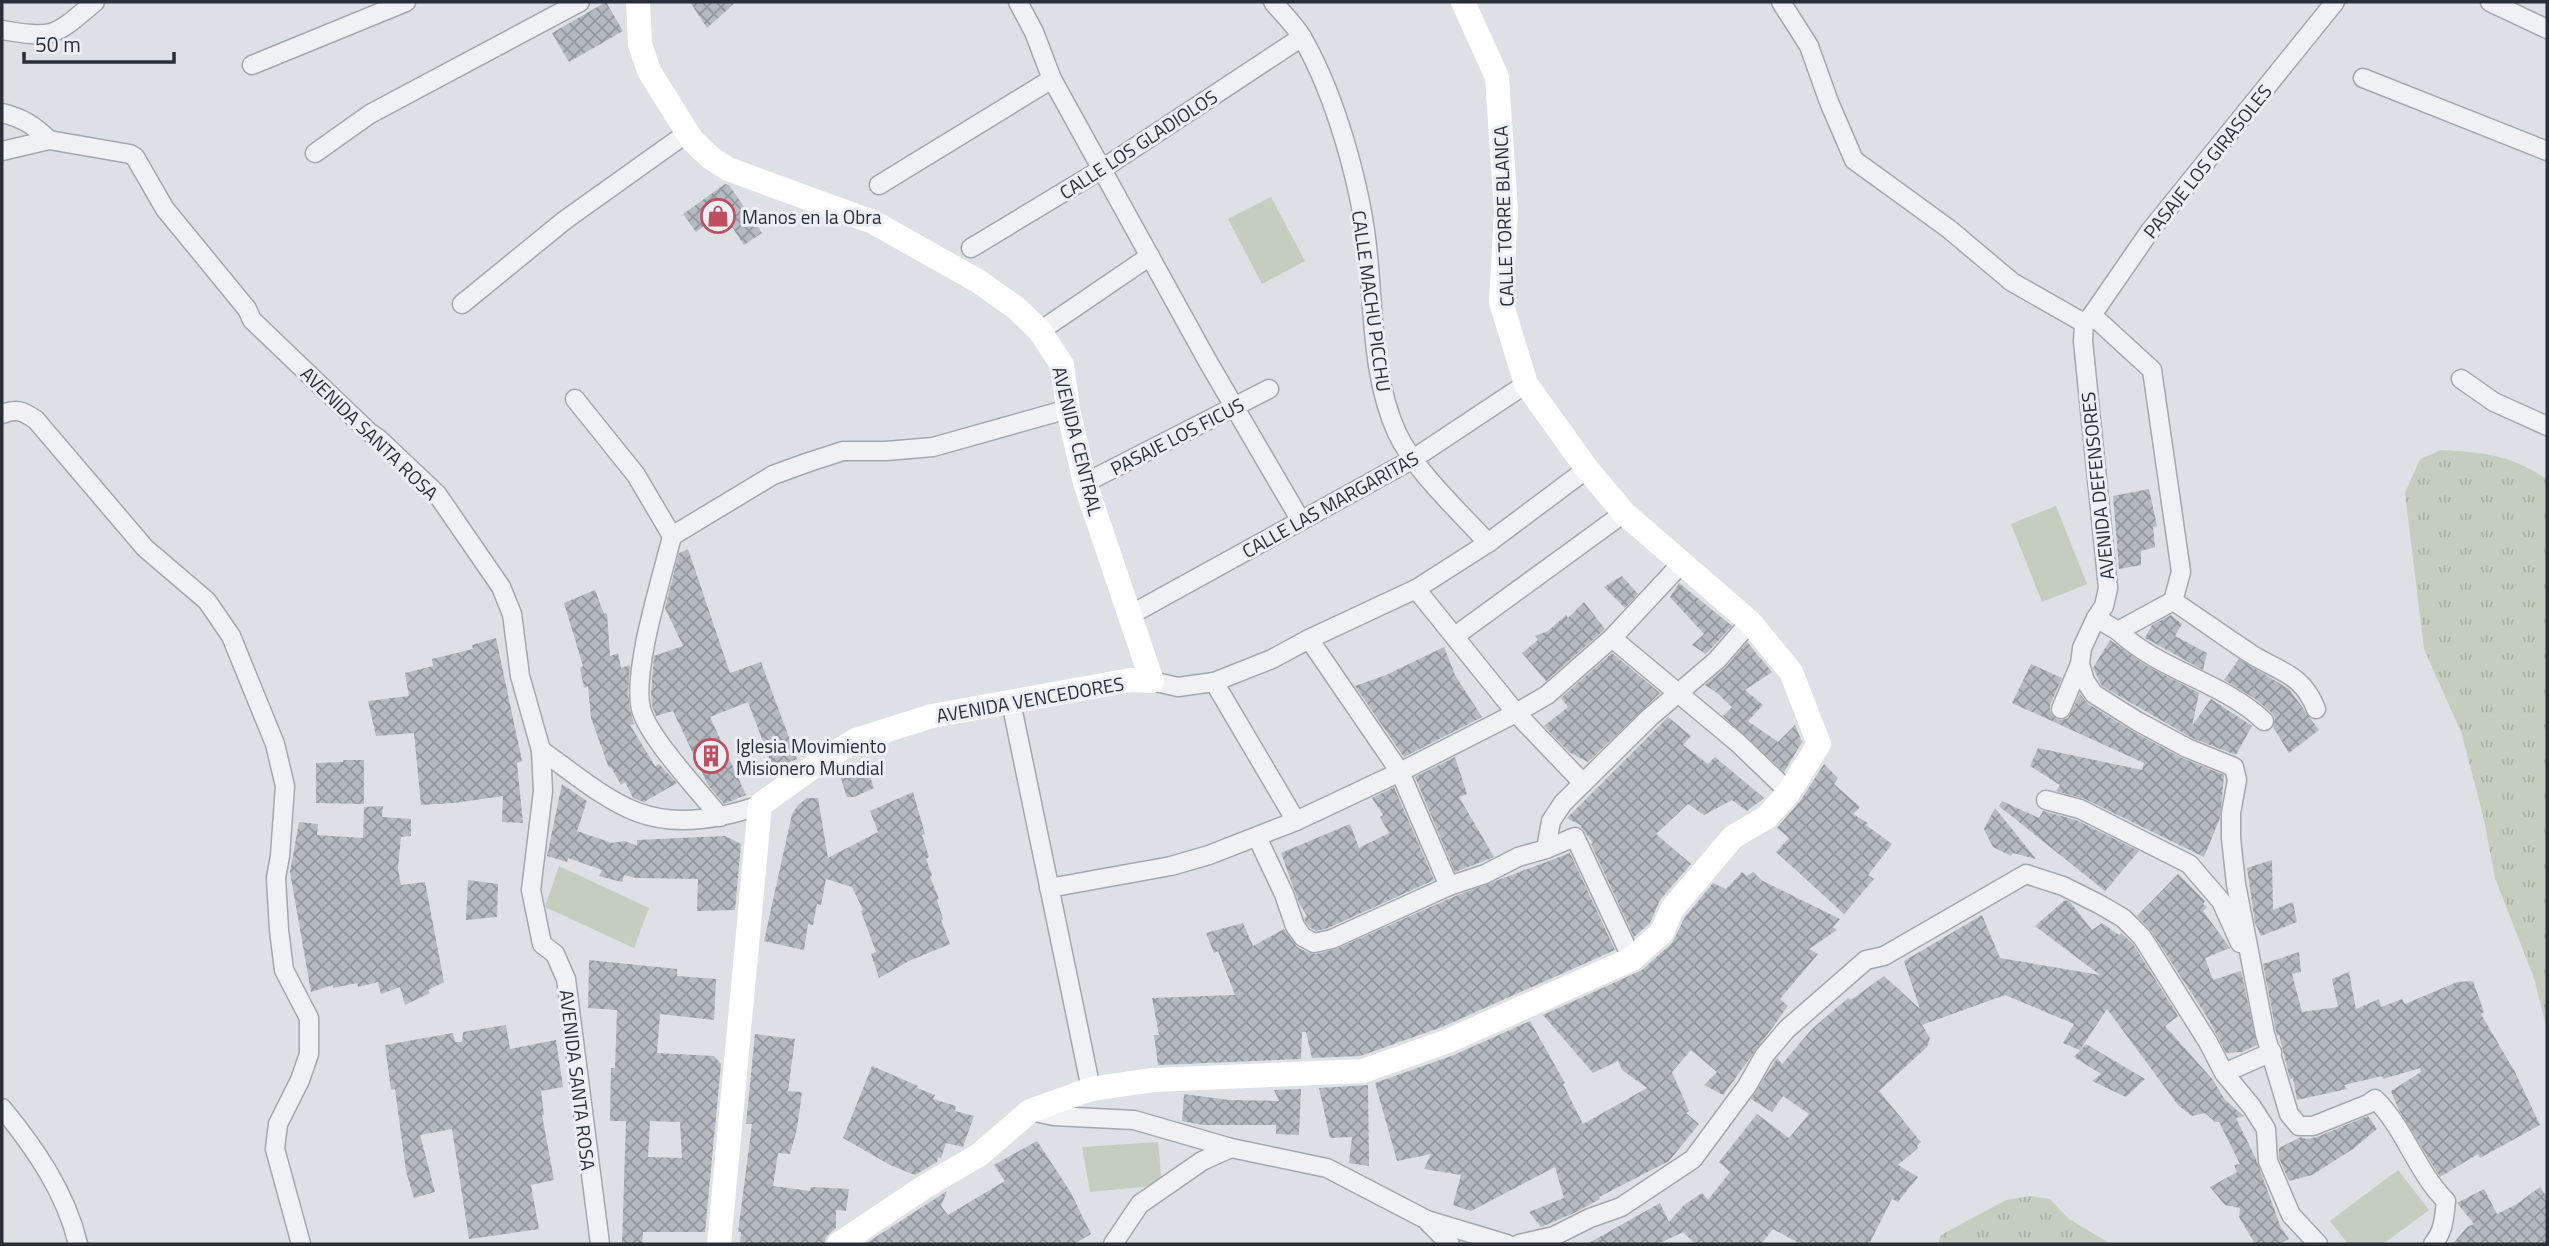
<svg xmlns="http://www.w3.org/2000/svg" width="2549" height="1246" font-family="'Titillium Web',sans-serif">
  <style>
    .grass { fill: url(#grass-tufts) }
    .pitch { fill: #c3cebf }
    .building { fill: url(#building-cross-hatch); fill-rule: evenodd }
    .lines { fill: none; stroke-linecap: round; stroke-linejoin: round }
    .street-casing { stroke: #a3a7ae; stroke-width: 21 }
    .street { stroke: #eff1f4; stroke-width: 18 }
    .secondary { stroke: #fff; stroke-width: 24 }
    .labels { text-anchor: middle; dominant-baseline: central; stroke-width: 6; stroke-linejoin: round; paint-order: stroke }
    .street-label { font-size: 19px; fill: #292f3a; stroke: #eceff3 }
    .poi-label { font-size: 19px; fill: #292f3a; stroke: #eceff3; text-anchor: start }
  </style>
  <defs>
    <pattern id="grass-tufts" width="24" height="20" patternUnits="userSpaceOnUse" patternTransform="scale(1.75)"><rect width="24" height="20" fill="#c3cebf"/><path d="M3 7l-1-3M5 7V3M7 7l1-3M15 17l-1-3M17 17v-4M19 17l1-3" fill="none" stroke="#a8b1a5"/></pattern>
    <pattern id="building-cross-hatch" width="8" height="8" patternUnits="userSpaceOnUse" patternTransform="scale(1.75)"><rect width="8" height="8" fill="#b5bac1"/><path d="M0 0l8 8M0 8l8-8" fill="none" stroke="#93989e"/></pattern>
  </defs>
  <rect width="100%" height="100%" fill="#dde0e5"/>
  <g class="grass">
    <path d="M2441,450C2487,453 2507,454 2547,479V1030L2534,978L2495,878L2483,815L2461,732L2424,649L2405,493L2420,459Z"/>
    <path d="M2030,1196L2050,1199L2069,1219L2111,1244H1938L1941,1235L2006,1200Z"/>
  </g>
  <g class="pitch">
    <path d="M1271,197L1305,261L1262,284L1228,219Z"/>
    <path d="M2056,506L2087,584L2042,602L2011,524Z"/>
    <path d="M559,866L649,908L634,948L545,907Z"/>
    <path d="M1158,1142L1162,1185L1090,1192L1082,1147Z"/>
    <path d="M2398,1170L2429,1210L2383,1244H2348L2330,1221Z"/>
  </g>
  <g class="building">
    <path d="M606,2L623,31L569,62L552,33Z"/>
    <path d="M690,2H736L707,28Z"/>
    <path d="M725,184L729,185L762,233L744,245L732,227L723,233L713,219L696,232L683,214Z"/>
    <path d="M2149,489L2157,526L2153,527L2155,547L2141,551V565L2119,569L2113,496Z"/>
    <path d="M688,549L730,673L761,662L797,759L773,768L748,702L710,717L746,795L724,804L708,785L673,711L656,716L652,706L651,692L654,656L683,646L665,608L679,553Z"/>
    <path d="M1622,576L1638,594L1625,608L1604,587Z"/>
    <path d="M1679,583L1732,626L1706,654L1692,645L1704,634L1670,597Z"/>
    <path d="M595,590L604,614L607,613L610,656L618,653L621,668L630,665L628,693L630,710L634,724L630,725L655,766L659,764L677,783L644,802L633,798L625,782L621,785L611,767L609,768L591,718L588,686L584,688L580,668L583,666L564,603Z"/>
    <path d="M1584,602L1605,629L1546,681L1522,653L1538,640L1535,636L1548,631L1566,615L1568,618Z"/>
    <path d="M2171,615L2182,624L2175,636L2207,653L2203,670L2145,638L2152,625Z"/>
    <path d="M496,638L522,761L517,763L523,823L502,822L503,796L454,803L421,805L414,733L376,736L368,701L409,696L405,673L433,666L432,659L473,649L472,645Z"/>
    <path d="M2110,640L2147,666L2199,693L2192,726L2211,699L2252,726L2236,755L2192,738L2102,686L2093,668Z"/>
    <path d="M1747,642L1772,672L1745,690L1763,705L1748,721L1778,742L1795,725L1802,742L1784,772L1723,716L1732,707L1716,692L1705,685L1725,668Z"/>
    <path d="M1444,647L1455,675L1482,717L1404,757L1355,686L1386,675Z"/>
    <path d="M1612,653L1660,693L1588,762L1569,752L1544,726L1568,707L1561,698Z"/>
    <path d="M2239,659L2289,689L2319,730L2289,753L2273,727L2275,718L2272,713L2254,698L2224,680Z"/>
    <path d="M2031,664L2062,678L2050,705V711L2056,719L2062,720L2068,718L2080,694L2088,704L2132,731L2182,758L2224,775L2220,818L2204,857L2085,799L2056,791L2060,785L2030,766L2038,748L2142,770L2144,763L2012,703Z"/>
    <path d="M1668,717L1691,736L1683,745L1708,764L1715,757L1764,798L1747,811L1732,800L1704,815L1688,804L1656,834L1691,864L1660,900L1650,923L1634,937L1591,844L1593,843L1581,827L1582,826L1567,818Z"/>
    <path d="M1455,757L1467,794L1459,797L1494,857L1455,872L1415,777Z"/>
    <path d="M343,760H364V804L316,803V763L343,762Z"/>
    <path d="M1824,764L1838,778L1834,784L1860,807L1853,814L1868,823L1866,825L1892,844L1868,875L1874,879L1844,914L1776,852L1789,838L1777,828L1801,800Z"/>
    <path d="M866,766L874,788L854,797H847L840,776Z"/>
    <path d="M562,784L587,801L577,831L612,843L625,841L637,846V840L725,836L741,844L735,910L697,911L698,879L636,878L624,875L622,882L599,876L602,870L568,858L567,862L547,856Z"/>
    <path d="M1394,787L1434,880L1328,928L1316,931L1311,928L1305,921L1304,918L1307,916L1299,903L1281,853L1350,824L1359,848L1389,833L1380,817L1383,815L1372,798Z"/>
    <path d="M913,792L925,834L922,835L929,857L926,859L932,875L930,877L939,899L937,900L943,919L941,920L950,944L909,961L879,978L871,954L876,952L861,911L863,910L852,887L826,879L821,905L817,904L813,925L808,924L804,950L764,941L792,814L798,805L807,798H818L828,858L878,832L870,811Z"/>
    <path d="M2002,801L2039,818L2043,811L2076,820L2139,851L2105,891L1999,806Z"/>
    <path d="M383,806L382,817L411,819V836L401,837L398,868L401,885L425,882L444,982L428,990L430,993L405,1005L400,987L381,994L378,982L358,987L357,983L333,988V985L311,992L290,872L299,822L318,824L317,835L363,838L364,807Z"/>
    <path d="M1995,808L2036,859L2013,853L2011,856L1993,847L1984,829Z"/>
    <path d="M1570,853L1615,950L1442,1027L1360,1056L1312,1058L1306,1032H1302L1301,1059L1158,1065L1154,1035H1159L1152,998L1235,995L1218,951L1214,953L1206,933L1243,923L1253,946L1284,929L1297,947L1309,953L1316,954L1336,949L1453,897Z"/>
    <path d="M2272,860L2273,910L2293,902L2297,922L2261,936L2255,923L2247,868Z"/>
    <path d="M1742,872L1747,876L1753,872L1761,880L1840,919L1833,927L1837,930L1809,949L1818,954L1780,999L1788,1006L1723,1095L1704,1085L1717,1072L1691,1050L1672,1072L1689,1111L1686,1113L1699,1124L1669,1161L1599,1197L1600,1199L1574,1213L1541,1227L1529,1212L1564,1198L1555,1167L1471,1211L1453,1205L1461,1175L1424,1169L1431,1154L1397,1161L1375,1083L1454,1055L1530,1021L1565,1083L1563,1084L1583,1124L1647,1088L1622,1070L1618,1061L1593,1073L1543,1015L1642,970L1672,943L1685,917L1713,883L1726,889Z"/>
    <path d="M2178,874L2205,901L2203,904L2207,907L2203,911L2230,948L2205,958L2213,980L2241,971L2257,1045L2242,1052L2226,1053L2209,1020L2151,931L2137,916Z"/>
    <path d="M468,880L498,884L497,917L466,920Z"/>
    <path d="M2065,900L2070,902L2092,930L2102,923L2119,935L2121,933L2133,944L2178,1016L2165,1026L2213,1080L2225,1100L2244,1116L2236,1118L2256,1159L2281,1228L2289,1239L2280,1244H2255L2239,1217L2240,1208L2225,1205L2210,1187L2237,1172L2234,1165L2240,1164L2219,1122H2215L2205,1113L2192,1116L2178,1105L2107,1009L2080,1050L2063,1043L2074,1024L2005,995L1922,1025L1930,1038L1927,1047L1879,1091L1921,1142L1917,1146L1918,1148L1898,1165L1918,1177L1898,1202L1892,1199L1869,1244H1801L1773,1229L1761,1244H1695L1683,1232L1658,1244H1587L1660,1203L1669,1222L1684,1205L1702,1193L1708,1200L1730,1172L1719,1162L1757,1114L1789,1138L1809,1114L1783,1096L1772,1112L1751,1099L1777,1058L1782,1064L1812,1029L1848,998L1851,1000L1884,976L1920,1009L1904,961L1982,915L2000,958L2100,975L2035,926Z"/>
    <path d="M2299,952L2301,972L2292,974L2302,1012L2338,1007L2332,979L2349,972L2356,1009L2379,999L2381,1007L2402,999L2405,1004L2457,982L2473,981L2484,1012L2481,1014L2515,1072L2540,1125L2480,1158L2478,1154L2440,1177L2399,1110L2391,1091L2421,1072L2420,1068L2383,1079L2382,1076L2344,1085L2347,1089L2297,1100L2293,1078L2290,1079L2279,1035L2277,1036L2276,1031L2263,964Z"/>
    <path d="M589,960L677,969V976L716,979L714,1020L660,1014L657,1053L714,1056L721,1064L705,1232H643L642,1244H622L626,1121H610L611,1068H615L617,1010L588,1008ZM650,1121L680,1122L682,1158L648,1157Z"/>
    <path d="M506,1025L510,1049L556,1040L563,1087L541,1091L544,1115H542L554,1180L531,1185L539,1229L469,1239L452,1129L420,1135L435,1192L414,1198L406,1171L395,1089L391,1090L385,1045L453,1033L455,1042H462L463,1032Z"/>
    <path d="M755,1034L795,1039L788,1091L802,1092L797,1129L790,1154L778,1153L773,1186L810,1191L811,1187L849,1189L846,1211L836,1210V1228L826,1237L824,1244H740L741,1232H738L752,1124H746Z"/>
    <path d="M2086,1044L2145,1079L2126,1097L2092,1081L2101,1074L2074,1057Z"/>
    <path d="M872,1066L918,1086L917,1088L935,1095L933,1099L956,1106L955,1111L974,1116L963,1147L946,1143L941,1158L938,1157L937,1162L915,1175L890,1165L843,1138Z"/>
    <path d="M1368,1085L1369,1166L1349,1163L1352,1137L1330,1138L1319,1088Z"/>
    <path d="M1301,1089L1299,1135L1276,1134V1125H1203L1182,1121L1184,1094L1229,1100L1279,1101L1274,1090Z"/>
    <path d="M2368,1116L2377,1129L2353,1149L2312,1175L2289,1181L2279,1158V1148L2301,1137L2306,1139L2317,1137Z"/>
    <path d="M1037,1141L1070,1191L1091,1234L1074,1244H865L947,1191L941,1206L948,1215L1005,1181L994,1165Z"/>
    <path d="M2540,1187L2547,1197V1244H2453L2467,1227L2474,1224L2457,1203L2484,1189L2497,1214L2517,1204Z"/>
  </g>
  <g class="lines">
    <g class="street-casing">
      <g id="street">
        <path d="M1018,2L1034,32L1052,79L1207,360L1301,521"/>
        <path d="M1273,2C1283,14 1296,26 1303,39C1336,97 1362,189 1368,256C1374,315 1372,378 1397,433C1415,471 1459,511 1488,543"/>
        <path d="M1781,2L1809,46L1829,102L1854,160L1949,229L2012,282L2084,323"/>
        <path d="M2490,2L2547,29"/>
        <path d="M2,30C56,39 54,36 95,2"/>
        <path d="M252,65L406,2"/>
        <path d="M2363,78L2547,151"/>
        <path d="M2,113C22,118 34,125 49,140"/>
        <path d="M2,151L49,140L130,154L135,157L165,209L247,309L252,320L369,432L379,439L437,494L501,587L512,614L520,676L541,750L543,791L531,890L542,944L555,954L566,979L600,1244"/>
        <path d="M315,153L370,114L580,2"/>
        <path d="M879,185L1052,79"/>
        <path d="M971,248L1102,169L1302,37"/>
        <path d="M462,304L565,220L687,133"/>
        <path d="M2092,315L2152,370L2181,572L2173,601L2118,631L2096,618"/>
        <path d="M2084,323L2083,341L2108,588L2104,606L2096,618L2082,648L2080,664L2085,681L2094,694L2137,721L2187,748L2234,767L2237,780L2231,813V838L2236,884L2265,1034L2289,1114L2299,1126H2313L2368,1104L2375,1099C2405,1128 2416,1171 2446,1201C2444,1218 2444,1231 2433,1244"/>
        <path d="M2084,323L2092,315L2150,231L2335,2"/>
        <path d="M1040,331L1150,256"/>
        <path d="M2461,379L2494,402L2547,426"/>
        <path d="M575,399L636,475L672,536"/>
        <path d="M2,414C17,408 23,411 36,420L145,548L207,601L231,636L275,744L285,786L280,856L276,878L279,930L284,970L309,1018V1054L300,1080L278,1124L275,1149L301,1244"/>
        <path d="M1085,483L1269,389"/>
        <path d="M1416,589L1516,713L1583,783"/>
        <path d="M2173,601C2199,618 2225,637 2251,654C2279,672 2302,673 2316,709"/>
        <path d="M1130,615L1413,459L1526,384"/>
        <path d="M2118,631C2160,671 2223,682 2264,721"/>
        <path d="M1455,636L1624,513"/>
        <path d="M1612,638L1738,743L1789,792"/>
        <path d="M1309,639L1400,772L1449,886"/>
        <path d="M1152,681L1178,687L1214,682L1272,659L1309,639L1416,589L1488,543L1587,469"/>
        <path d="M1214,682L1296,821"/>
        <path d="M1011,702L1091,1089"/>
        <path d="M2061,709L2080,664"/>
        <path d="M541,750C571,771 603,799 637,812C676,827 723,818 760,805"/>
        <path d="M2046,800L2080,809L2189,864L2221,901L2240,943"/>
        <path d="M720,817C700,792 648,737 641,709C632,670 662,578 672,536L773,475L809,462L843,451H886L933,447L1068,409"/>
        <path d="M1257,837L1284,894L1295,926L1303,937L1314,943L1332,939L1449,886L1485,874L1518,857L1546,849L1575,837L1632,959"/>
        <path d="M1546,849L1551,821L1563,803L1650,717L1717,660L1750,622"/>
        <path d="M1049,888L1171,866L1209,855L1296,821L1400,772L1516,713L1547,695L1612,638L1682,563"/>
        <path d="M2224,1073L2272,1052"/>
        <path d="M2,1108C35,1148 66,1193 78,1244"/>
        <path d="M1030,1111L1054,1116L1134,1120L1231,1148L1327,1168L1427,1220L1507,1244"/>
        <path d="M1429,1223L1450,1244"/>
        <path d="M1113,1244L1140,1204L1202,1161L1231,1148"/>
        <path d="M1519,1244L1554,1236L1590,1218L1621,1207L1693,1159L1747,1086L1764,1056L1787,1029L1866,960L1884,956L2026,874L2063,886L2099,904L2123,918L2142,937L2208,1042L2224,1073L2252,1107L2266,1129L2268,1161L2291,1215L2318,1244"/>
      </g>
    </g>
    <use href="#street" class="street"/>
    <g class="secondary">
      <path d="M638,2L640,44L649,71L692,140L711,158L728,169L873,222L978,281L1016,308L1040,331L1062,365L1068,409L1085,483L1152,681L1131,680L932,716L856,740L817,764L760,805L719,1244"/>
      <path d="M839,1244L924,1187L979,1155L1030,1111L1091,1089L1153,1080L1363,1071L1448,1041L1632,959L1662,932L1672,909L1733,837L1767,817L1789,792L1819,744L1791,672L1750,622L1624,513L1587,469L1526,384L1501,302L1506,211L1497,77L1463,2"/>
    </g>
  </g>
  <defs>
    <g id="shop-ring" transform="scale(1.75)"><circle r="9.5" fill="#eceff3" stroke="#bd4f60" stroke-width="1.5"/><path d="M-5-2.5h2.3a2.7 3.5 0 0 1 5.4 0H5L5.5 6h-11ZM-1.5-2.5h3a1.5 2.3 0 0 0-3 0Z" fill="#bd4f60"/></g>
    <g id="building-ring" transform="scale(1.75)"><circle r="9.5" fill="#eceff3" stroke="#bd4f60" stroke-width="1.5"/><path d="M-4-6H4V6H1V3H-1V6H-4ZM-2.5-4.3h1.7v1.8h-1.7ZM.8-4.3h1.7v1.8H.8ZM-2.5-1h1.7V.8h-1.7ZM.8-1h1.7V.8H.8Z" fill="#bd4f60"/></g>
  </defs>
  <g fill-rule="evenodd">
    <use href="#shop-ring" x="718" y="216"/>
    <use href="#building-ring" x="711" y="756"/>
  </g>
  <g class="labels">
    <g class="street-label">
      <text transform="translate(1138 144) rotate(-33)">CALLE LOS GLADIOLOS</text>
      <text transform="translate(2207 161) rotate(-51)">PASAJE LOS GIRASOLES</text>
      <text transform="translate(1503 216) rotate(-92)">CALLE TORRE BLANCA</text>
      <text transform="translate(1372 301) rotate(82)">CALLE MACHU PICCHU</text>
      <text transform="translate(370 433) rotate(44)">AVENIDA SANTA ROSA</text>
      <text transform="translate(1177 436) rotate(-27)">PASAJE LOS FICUS</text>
      <text transform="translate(1078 441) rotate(76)">AVENIDA CENTRAL</text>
      <text transform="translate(2097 486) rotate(-96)">AVENIDA DEFENSORES</text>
      <text transform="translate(1330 504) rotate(-29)">CALLE LAS MARGARITAS</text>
      <text transform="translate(1030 699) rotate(-10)">AVENIDA VENCEDORES</text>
      <text transform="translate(578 1080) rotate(83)">AVENIDA SANTA ROSA</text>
    </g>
    <g class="poi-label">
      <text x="742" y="216">Manos en la Obra</text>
      <text x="736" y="745">Iglesia Movimiento<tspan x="736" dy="22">Misionero Mundial</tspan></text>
    </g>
  </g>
  <rect width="2549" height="1246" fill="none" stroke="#292f3a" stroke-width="7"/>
  <path d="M24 52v10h150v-10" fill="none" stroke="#292f3a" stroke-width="3.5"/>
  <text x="35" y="52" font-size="21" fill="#292f3a" stroke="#eceff3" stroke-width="5" paint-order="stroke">50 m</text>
</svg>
